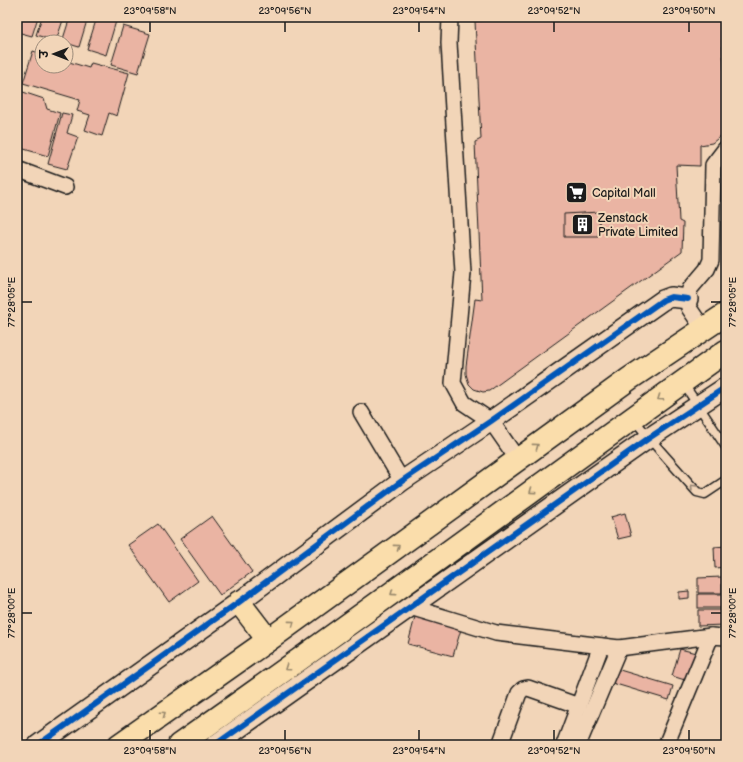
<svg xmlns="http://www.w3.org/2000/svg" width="743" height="762" viewBox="0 0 743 762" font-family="'Balsamiq Sans','Playpen Sans Deva',sans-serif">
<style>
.building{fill:#eab4a3;stroke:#1c1c1c}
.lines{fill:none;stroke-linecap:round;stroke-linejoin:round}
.service-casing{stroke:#1c1c1c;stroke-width:11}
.minor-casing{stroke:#1c1c1c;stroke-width:18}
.tertiary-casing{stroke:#1c1c1c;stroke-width:22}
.primary-casing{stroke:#1c1c1c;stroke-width:25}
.service{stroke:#f2d5b8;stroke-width:8}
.minor{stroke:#f2d5b8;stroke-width:15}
.tertiary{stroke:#f2d5b8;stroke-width:19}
.primary{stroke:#faddab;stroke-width:22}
.cycleway-casing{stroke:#f2d5b8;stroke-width:8}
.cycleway{stroke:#0057b8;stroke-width:6}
.oneway{stroke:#96866b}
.oneway2{stroke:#928272}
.ticks{fill:none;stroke:#1c1c1c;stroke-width:1.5}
.labels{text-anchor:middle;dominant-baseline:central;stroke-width:4;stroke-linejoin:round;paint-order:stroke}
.poi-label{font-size:12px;fill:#1c1c1c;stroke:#f2d5b8;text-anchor:start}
.neatline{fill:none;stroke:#1c1c1c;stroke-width:1.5}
.ticks-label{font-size:10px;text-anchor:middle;fill:#1c1c1c}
</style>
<rect width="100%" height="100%" fill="#f2d5b8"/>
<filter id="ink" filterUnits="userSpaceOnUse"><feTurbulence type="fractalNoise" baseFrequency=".025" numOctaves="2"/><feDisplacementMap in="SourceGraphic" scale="8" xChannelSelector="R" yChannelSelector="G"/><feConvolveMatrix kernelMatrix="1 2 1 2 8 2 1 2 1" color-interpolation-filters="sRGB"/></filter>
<g filter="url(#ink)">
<g class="building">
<path d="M17 17H38L32 36 17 32Z"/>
<path d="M42 17H64L56 41 36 35Z"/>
<path d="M70 17H88L79 47 66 43V42H62Z"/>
<path d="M97 17H104L116 21 106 55 87 49Z"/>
<path d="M516 17H726V40H722L726 93V127L723 134 717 139 712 143 700 145V166L676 165 679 221 683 223 682 251 489 391 483 392 474 389 469 384 466 374V366L475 299 482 300 475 142 481 139 475 21 515 19H514Z"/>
<path d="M123 26 150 34 138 73 111 65Z"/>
<path d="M33 51 42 54V66H66V61L89 68 91 63 129 73 117 116 109 113 102 136 85 130 90 115 77 111 80 100 23 83Z"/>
<path d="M17 90 44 99 47 109 60 113 48 156 17 147Z"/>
<path d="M62 113 72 115 67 133 78 137 67 169 48 164Z"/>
<path d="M600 212 598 237H564V214Z"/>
<path d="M625 513 631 536 618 539 611 517Z"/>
<path d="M212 516 252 572 220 595 180 539Z"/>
<path d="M158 524 198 581 169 602 128 545Z"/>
<path d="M726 546V567L715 568 714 547Z"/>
<path d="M722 577V593H698V578Z"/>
<path d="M689 591V598L679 599V592Z"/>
<rect x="698" y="594" width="26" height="14"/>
<path d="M698 610H724V625L698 626Z"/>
<path d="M416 613 462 626 453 656 408 644Z"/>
<path d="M680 649 696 653 688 681 672 676Z"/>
<path d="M613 668 673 686 669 700 609 682Z"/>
</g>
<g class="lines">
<defs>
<g id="service">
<path d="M683 383 726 447"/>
<path d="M633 418 649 438 697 492 705 494 726 480"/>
</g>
<g id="minor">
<path d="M450 17 449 43 463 273 453 383 464 403 491 421 518 460"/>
<path d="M17 169 65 187"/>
<path d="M704 330 689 308 688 299 690 289 707 269 711 260 713 165 726 148"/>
<path d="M361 412 402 481"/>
<path d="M410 607 496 633 619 648 711 636 726 637"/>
<path d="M500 745 519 693 523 689 528 688 579 706"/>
<path d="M564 745 601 646"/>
<path d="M578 745 619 648"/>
<path d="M666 745 711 636"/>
</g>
<g id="tertiary">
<path d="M38 745 239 602 402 481 491 421 663 300 671 297 688 299"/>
<path d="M215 745 649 438 726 387"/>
</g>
<g id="primary">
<path d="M239 602 268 640"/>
<path d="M119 745 274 636 629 379 726 314"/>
<path d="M179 745C363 616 543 482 726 351"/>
</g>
</defs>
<use href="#service" class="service-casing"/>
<use href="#minor" class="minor-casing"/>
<use href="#tertiary" class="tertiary-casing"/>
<use href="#primary" class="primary-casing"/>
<use href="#service" class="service"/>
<use href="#minor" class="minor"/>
<use href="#tertiary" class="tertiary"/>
<use href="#primary" class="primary"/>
<defs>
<g id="cycleway">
<path d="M38 745 239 602 402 481 491 421 663 300 671 297 688 299"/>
<path d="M215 745 649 438 726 387"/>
</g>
</defs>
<use href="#cycleway" class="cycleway-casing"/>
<use href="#cycleway" class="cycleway"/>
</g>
<defs><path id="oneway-chevron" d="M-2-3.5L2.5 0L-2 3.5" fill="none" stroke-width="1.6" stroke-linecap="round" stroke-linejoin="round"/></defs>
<g class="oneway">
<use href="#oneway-chevron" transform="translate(660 398) rotate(145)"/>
<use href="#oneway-chevron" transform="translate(536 446) rotate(-36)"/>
<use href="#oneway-chevron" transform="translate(532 491) rotate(144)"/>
<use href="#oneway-chevron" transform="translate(397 547) rotate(-36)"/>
<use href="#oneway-chevron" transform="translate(393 593) rotate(144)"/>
<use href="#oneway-chevron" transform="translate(292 623) rotate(-36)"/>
<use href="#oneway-chevron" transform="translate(287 668) rotate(145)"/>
<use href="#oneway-chevron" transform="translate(163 714) rotate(-35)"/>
</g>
<use class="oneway2" href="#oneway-chevron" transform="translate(693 487) rotate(-135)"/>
</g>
<path class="ticks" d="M150 22V32M285 22V32M419 22V32M554 22V32M689 22V32M22 302H32M711 302H721M22 613H32M711 613H721M150 730V740M285 730V740M419 730V740M554 730V740M689 730V740"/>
<defs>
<symbol id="supermarket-square" viewBox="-11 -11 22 22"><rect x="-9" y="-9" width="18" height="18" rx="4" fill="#1c1c1c" stroke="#f2d5b8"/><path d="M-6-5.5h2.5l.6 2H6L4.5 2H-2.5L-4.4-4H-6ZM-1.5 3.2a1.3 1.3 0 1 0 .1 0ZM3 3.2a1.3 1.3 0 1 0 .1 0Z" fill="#fff"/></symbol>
<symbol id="building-square" viewBox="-11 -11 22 22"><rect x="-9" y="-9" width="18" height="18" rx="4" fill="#1c1c1c" stroke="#f2d5b8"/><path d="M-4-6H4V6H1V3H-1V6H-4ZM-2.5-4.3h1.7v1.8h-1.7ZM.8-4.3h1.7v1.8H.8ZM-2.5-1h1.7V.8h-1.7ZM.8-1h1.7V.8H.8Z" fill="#fff"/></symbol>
</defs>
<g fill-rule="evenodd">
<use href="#supermarket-square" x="564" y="180" width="25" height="25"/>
<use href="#building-square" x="570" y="212" width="25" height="25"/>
</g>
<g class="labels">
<g class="poi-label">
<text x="592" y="193">Capital Mall</text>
<text x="598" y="218">Zenstack<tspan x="598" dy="14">Private Limited</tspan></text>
</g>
</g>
<rect width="743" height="762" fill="none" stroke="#f2d5b8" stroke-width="44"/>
<g transform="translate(54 54) rotate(270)"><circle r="19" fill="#f2d5b8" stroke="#9c8b7a"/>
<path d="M0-3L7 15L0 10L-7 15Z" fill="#1c1c1c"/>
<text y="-6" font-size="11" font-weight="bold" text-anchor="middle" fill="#1c1c1c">उ</text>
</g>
<rect x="22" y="22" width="699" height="718" class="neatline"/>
<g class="ticks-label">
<text x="150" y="14">23°09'58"N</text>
<text x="285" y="14">23°09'56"N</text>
<text x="419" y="14">23°09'54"N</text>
<text x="554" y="14">23°09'52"N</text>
<text x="689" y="14">23°09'50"N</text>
<text transform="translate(732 302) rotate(-90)" y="4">77°28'05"E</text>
<text transform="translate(11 302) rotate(-90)" y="4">77°28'05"E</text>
<text transform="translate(732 613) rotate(-90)" y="4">77°28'00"E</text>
<text transform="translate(11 613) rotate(-90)" y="4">77°28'00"E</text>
<text x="150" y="754">23°09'58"N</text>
<text x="285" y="754">23°09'56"N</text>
<text x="419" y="754">23°09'54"N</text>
<text x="554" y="754">23°09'52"N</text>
<text x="689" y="754">23°09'50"N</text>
</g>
</svg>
